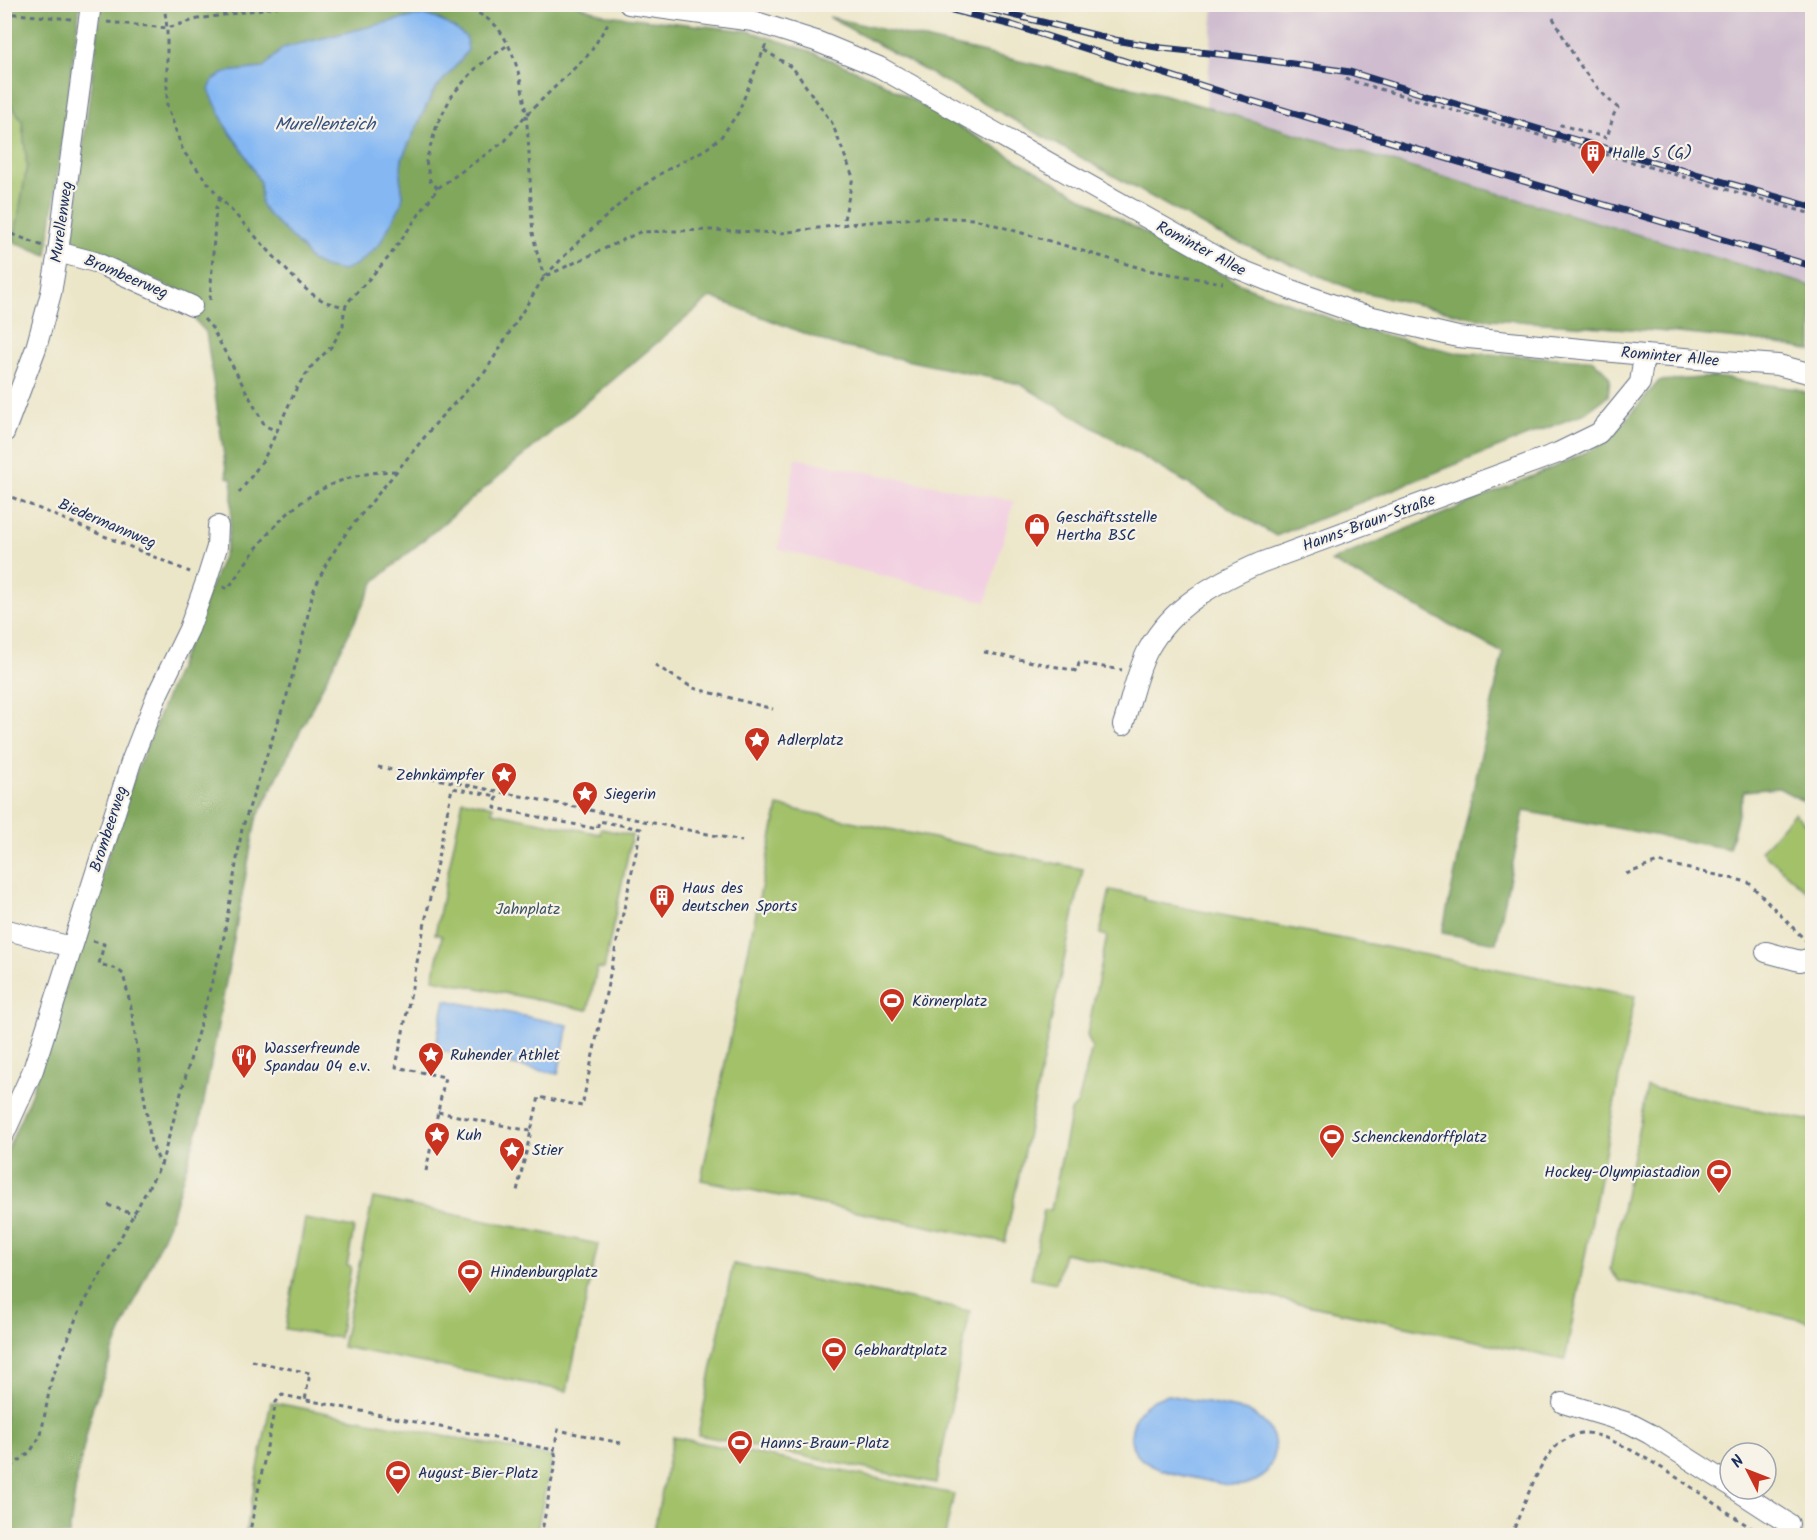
<svg xmlns="http://www.w3.org/2000/svg" width="1817" height="1540" viewBox="0 0 1817 1540" font-family="Kalam,sans-serif">
<style>
.built{fill:#f2cfe1}
.industrial{fill:#cfbdcf}
.green{fill:#a2c169;stroke:#5e7864;stroke-width:1.5}
.forest{fill:#81a75d;stroke:#4e6b5e;stroke-width:1.5;fill-rule:evenodd}
.water{fill:#85b8f3;stroke:#5074a8;stroke-width:1.5}
.lines{fill:none;stroke-linecap:round;stroke-linejoin:round}
.minor-casing{stroke:#646f83;stroke-width:22}
.path{stroke:#646f83;stroke-width:3;stroke-dasharray:4.5 4.5;stroke-linecap:butt}
.minor{stroke:#fff;stroke-width:20}
.rail-casing{stroke:#1b2f5e;stroke-width:7}
.rail{stroke:#f7f3e8;stroke-width:4.5;stroke-dasharray:14;stroke-linecap:butt}
.labels{text-anchor:middle;dominant-baseline:central;stroke-width:4.5;stroke-linejoin:round;paint-order:stroke}
.poi-label{font-size:16px;fill:#1b2f5e;stroke:#f7f3e8;text-anchor:start}
.street-label{font-size:16px;fill:#1b2f5e;stroke:#f7f3e8}
.park-label{font-size:16px;fill:#3d5461;stroke:#f7f3e8}
.water-label{font-size:18px;font-style:italic;fill:#365183;stroke:#f7f3e8}
</style>
<rect width="100%" height="100%" fill="#f7f3e8"/>
<filter id="ink" filterUnits="userSpaceOnUse"><feTurbulence type="fractalNoise" baseFrequency=".0167" numOctaves="2"/><feDisplacementMap in="SourceGraphic" scale="12" xChannelSelector="R" yChannelSelector="G"/><feConvolveMatrix kernelMatrix="1 2 1 2 8 2 1 2 1" color-interpolation-filters="sRGB"/></filter>
<filter id="wash" filterUnits="userSpaceOnUse"><feTurbulence type="fractalNoise" baseFrequency=".008" numOctaves="4" result="noise"/><feDisplacementMap in="SourceGraphic" scale="24" xChannelSelector="R" yChannelSelector="G"/><feGaussianBlur stdDeviation="1.35" result="paint"/><feColorMatrix in="noise" values="0 0 0 0 0 0 0 0 0 0 0 0 0 0 0 0 0 1.4 0 .05"/><feComposite in="paint" operator="in"/></filter>
<g filter="url(#wash)">
<rect width="100%" height="100%" fill="#ece6c9"/>
<path class="built" d="M796 458 1014 501 986 602 778 549Z"/>
<path class="industrial" d="M1214 5H1812V286L1206 106Z"/>
<g class="green">
<path d="M4 96 22 120 27 166 14 242 5 238Z"/>
<path d="M463 800 493 806 492 812 600 834 601 829 632 835 604 969 597 968 588 1010 433 979 442 936 435 934Z"/>
<path d="M778 806 1083 869 1005 1242 701 1180Z"/>
<path d="M1794 813 1812 829V896L1761 851Z"/>
<path d="M1110 890 1144 897V900L1635 996 1565 1360 1064 1253 1056 1283 1031 1278 1044 1210H1051L1071 1111 1078 1103 1092 1048 1087 1035 1107 936 1100 934Z"/>
<path d="M1647 1087 1812 1121V1322L1619 1281 1610 1269Z"/>
<path d="M373 1198 598 1244 567 1391 342 1347Z"/>
<path d="M305 1219 354 1228 347 1266 351 1267 339 1338 285 1329Z"/>
<path d="M733 1264 970 1311 936 1483 698 1435Z"/>
<path d="M271 1402 552 1457 536 1535H245Z"/>
<path d="M673 1437 954 1494 945 1535H653Z"/>
</g>
<g class="forest">
<path d="M5 4 80 5 47 255 14 242 27 166 22 120 5 96Z"/>
<path d="M574 4 606 15 749 31 807 50 876 79 1132 226 1245 286 1353 327 1453 352 1592 360 1604 370 1610 378 1608 396 1585 413 1276 536 1020 384 834 345 711 297 375 581 256 820 200 1122 169 1223 117 1341 93 1406 77 1477 69 1535 5 1536V1156L31 1094 130 787 226 549C231 525 233 504 232 479L227 477 206 332 195 320 202 302 98 254 71 244 101 5ZM424 15 439 19 456 29 445 77 433 92 402 158 400 177 403 196 310 260 303 249 261 203 260 182 242 149 226 127 221 113 226 72 263 68 284 48 326 37Z"/>
<path d="M829 17 1162 94 1812 286V351L1769 342 1657 331 1476 318 1354 290 1218 234Z"/>
<path d="M1715 377 1797 389 1812 395V806L1779 788 1744 791 1729 849 1524 811 1496 943 1442 933 1503 653 1331 561 1566 462 1608 441 1659 381Z"/>
</g>
<g class="water">
<path d="M424 15C440 19 453 26 466 37L468 50 460 61 433 92 402 158 400 177 403 196 401 205 379 245 357 264 342 271 324 267 310 260 303 249 266 212 261 203 260 182 242 149 226 127 209 90 213 80 226 72 263 68 283 48 397 20Z"/>
<path d="M445 1000 568 1025 558 1074 435 1049Z"/>
<path d="M1168 1395 1247 1411C1263 1419 1275 1430 1275 1450 1275 1457 1271 1464 1267 1471 1250 1495 1217 1483 1194 1478 1165 1472 1119 1464 1134 1422 1139 1406 1152 1399 1168 1395Z"/>
</g>
</g>
<g filter="url(#ink)">
<g class="lines">
<defs>
<g id="minor">
<path d="M629 4 753 21 816 41 879 67 1234 267 1302 294 1360 314 1458 337 1644 355 1778 365 1812 374"/>
<path d="M58 252 95 262 192 306"/>
<path d="M4 433 36 348 51 293 58 252 91 4"/>
<path d="M1123 725C1131 701 1136 673 1148 650 1172 606 1215 583 1260 563L1558 453 1599 433 1640 383 1644 355"/>
<path d="M4 929 71 947"/>
<path d="M1766 952 1800 961 1812 958"/>
<path d="M4 1134 33 1070 131 762 158 693 189 629 207 579 217 547 218 526"/>
<path d="M1563 1403 1629 1423 1650 1434 1730 1485"/>
<path d="M1735 1489 1789 1524"/>
</g>
</defs>
<use href="#minor" class="minor-casing"/>
<g class="path">
<path d="M164 4 167 28 198 19 295 4"/>
<path d="M463 4C473 11 489 18 497 27 535 74 527 173 533 232 535 247 540 262 544 277"/>
<path d="M4 13 71 19"/>
<path d="M1553 18C1574 56 1584 78 1618 108L1614 114 1607 138 1561 125 1554 145"/>
<path d="M107 22 167 28V105L183 151 220 198 292 276 309 292 325 302 345 307"/>
<path d="M1808 46 1812 48"/>
<path d="M764 50 793 68 832 123 853 177 843 224"/>
<path d="M1345 79 1812 214"/>
<path d="M438 188 430 181 426 161 437 125 452 95 477 67 509 44"/>
<path d="M4 231 43 246"/>
<path d="M545 276 581 239 630 195 663 172 706 149 721 137 738 113 766 44"/>
<path d="M210 300 216 207 220 198"/>
<path d="M204 319 212 328 265 426 277 431"/>
<path d="M239 493 264 459 297 387 312 366 332 346 343 326 344 311 347 303 388 258 438 188 505 141 525 116 590 53 610 20"/>
<path d="M4 494 190 572"/>
<path d="M223 587 228 589C271 523 312 473 396 471"/>
<path d="M984 652 1077 671 1079 663 1122 670"/>
<path d="M655 665 693 688 773 709"/>
<path d="M378 767 742 841"/>
<path d="M1626 874 1658 862 1748 882 1805 940"/>
<path d="M93 941 104 944 99 964 117 969 123 974 131 1007 151 1143 161 1165"/>
<path d="M438 1112 530 1131"/>
<path d="M426 1171 445 1077 396 1067 452 788 497 796 495 808 597 829 599 821 641 829 582 1106 539 1097 517 1191"/>
<path d="M108 1205 135 1215"/>
<path d="M252 1361 310 1373 305 1400"/>
<path d="M4 1473 30 1452 41 1435 51 1381 77 1316 161 1165 223 942 242 829 287 695 301 645 313 592 327 562 347 532 441 417 485 372 544 277 640 232 712 230 781 233 848 224 928 217 975 219 1147 270 1223 283"/>
<path d="M249 1536 276 1402 282 1395 554 1450 558 1430 621 1443"/>
<path d="M541 1536 556 1458 554 1450"/>
<path d="M1511 1536C1522 1510 1539 1459 1560 1443 1565 1440 1575 1434 1581 1433 1615 1429 1719 1507 1751 1528L1766 1531"/>
</g>
<use href="#minor" class="minor"/>
<defs>
<g id="rail">
<path d="M929 4 1012 25 1225 93 1812 266"/>
<path d="M969 4 1115 40 1162 48 1237 56 1350 72 1558 135 1812 207"/>
</g>
</defs>
<use href="#rail" class="rail-casing"/>
<use href="#rail" class="rail"/>
</g>
</g>
<defs>
<symbol id="building-pin" viewBox="-11 -11 22 30"><path d="M0 17L-7.5 6A9.5 9.5 0 1 1 7.5 6Z" fill="#c8321e" stroke="#f7f3e8"/><path d="M-4-6H4V6H1V3H-1V6H-4ZM-2.5-4.3h1.7v1.8h-1.7ZM.8-4.3h1.7v1.8H.8ZM-2.5-1h1.7V.8h-1.7ZM.8-1h1.7V.8H.8Z" fill="#fff"/></symbol>
<symbol id="shop-pin" viewBox="-11 -11 22 30"><path d="M0 17L-7.5 6A9.5 9.5 0 1 1 7.5 6Z" fill="#c8321e" stroke="#f7f3e8"/><path d="M-5-2.5h2.3a2.7 3.5 0 0 1 5.4 0H5L5.5 6h-11ZM-1.5-2.5h3a1.5 2.3 0 0 0-3 0Z" fill="#fff"/></symbol>
<symbol id="sight-pin" viewBox="-11 -11 22 30"><path d="M0 17L-7.5 6A9.5 9.5 0 1 1 7.5 6Z" fill="#c8321e" stroke="#f7f3e8"/><path d="M0-6L1.8-2.2L6-1.7L2.9 1.2L3.7 5.4L0 3.3L-3.7 5.4L-2.9 1.2L-6-1.7L-1.8-2.2Z" fill="#fff"/></symbol>
<symbol id="stadium-pin" viewBox="-11 -11 22 30"><path d="M0 17L-7.5 6A9.5 9.5 0 1 1 7.5 6Z" fill="#c8321e" stroke="#f7f3e8"/><path d="M0-5a6.5 5 0 1 0 0 10a6.5 5 0 1 0 0-10ZM-3.5-1.8h7v3.6h-7Z" fill="#fff"/></symbol>
<symbol id="restaurant-pin" viewBox="-11 -11 22 30"><path d="M0 17L-7.5 6A9.5 9.5 0 1 1 7.5 6Z" fill="#c8321e" stroke="#f7f3e8"/><path d="M-5-6h1v4h1v-4h1v4h1v-4h1v5L-1.5 .5V6h-2V.5L-5-1ZM5-6V6H3V1.5H1.5Q1.5-4 5-6Z" fill="#fff"/></symbol>
</defs>
<g fill-rule="evenodd">
<use href="#building-pin" x="1578" y="138" width="30" height="40"/>
<use href="#shop-pin" x="1022" y="511" width="30" height="40"/>
<use href="#sight-pin" x="742" y="725" width="30" height="40"/>
<use href="#sight-pin" x="489" y="760" width="30" height="40"/>
<use href="#sight-pin" x="570" y="779" width="30" height="40"/>
<use href="#building-pin" x="647" y="882" width="30" height="40"/>
<use href="#stadium-pin" x="877" y="986" width="30" height="40"/>
<use href="#sight-pin" x="416" y="1040" width="30" height="40"/>
<use href="#restaurant-pin" x="229" y="1042" width="30" height="40"/>
<use href="#sight-pin" x="422" y="1120" width="30" height="40"/>
<use href="#stadium-pin" x="1317" y="1122" width="30" height="40"/>
<use href="#sight-pin" x="497" y="1135" width="30" height="40"/>
<use href="#stadium-pin" x="1704" y="1157" width="30" height="40"/>
<use href="#stadium-pin" x="455" y="1257" width="30" height="40"/>
<use href="#stadium-pin" x="819" y="1335" width="30" height="40"/>
<use href="#stadium-pin" x="725" y="1428" width="30" height="40"/>
<use href="#stadium-pin" x="383" y="1458" width="30" height="40"/>
</g>
<g class="labels">
<g class="poi-label">
<text x="1612" y="153">Halle 5 (G)</text>
<text x="1056" y="517">Geschäftsstelle<tspan x="1056" dy="18">Hertha BSC</tspan></text>
<text x="777" y="740">Adlerplatz</text>
<text x="484" y="775" text-anchor="end">Zehnkämpfer</text>
<text x="604" y="794">Siegerin</text>
<text x="682" y="888">Haus des<tspan x="682" dy="18">deutschen Sports</tspan></text>
<text x="912" y="1001">Körnerplatz</text>
<text x="264" y="1048">Wasserfreunde<tspan x="264" dy="18">Spandau 04 e.v.</tspan></text>
<text x="450" y="1055">Ruhender Athlet</text>
<text x="456" y="1135">Kuh</text>
<text x="1352" y="1137">Schenckendorffplatz</text>
<text x="532" y="1150">Stier</text>
<text x="1700" y="1172" text-anchor="end">Hockey-Olympiastadion</text>
<text x="490" y="1272">Hindenburgplatz</text>
<text x="854" y="1350">Gebhardtplatz</text>
<text x="760" y="1443">Hanns-Braun-Platz</text>
<text x="418" y="1473">August-Bier-Platz</text>
</g>
<g class="street-label">
<text transform="translate(62 222) rotate(-82)">Murellenweg</text>
<text transform="translate(1201 249) rotate(28)">Rominter Allee</text>
<text transform="translate(126 277) rotate(23)">Brombeerweg</text>
<text transform="translate(1670 357) rotate(5)">Rominter Allee</text>
<text transform="translate(1369 523) rotate(-20)">Hanns-Braun-Straße</text>
<text transform="translate(107 524) rotate(23)">Biedermannweg</text>
<text transform="translate(109 829) rotate(-72)">Brombeerweg</text>
</g>
<g class="park-label">
<text x="528" y="909">Jahnplatz</text>
</g>
<g class="water-label">
<text x="325" y="125">Murellenteich</text>
</g>
</g>
<rect width="1817" height="1540" fill="none" stroke="#f7f3e8" stroke-width="24"/>
<g transform="translate(1748 1471) rotate(312)"><circle r="28" fill="#f7f3e8" stroke="#9fa5b1" stroke-width="1.5"/>
<path d="M0-4.5L10 22L0 15L-10 22Z" fill="#c8321e"/>
<text y="-9" font-size="16" font-weight="bold" text-anchor="middle" fill="#1b2f5e">N</text>
</g>
</svg>
